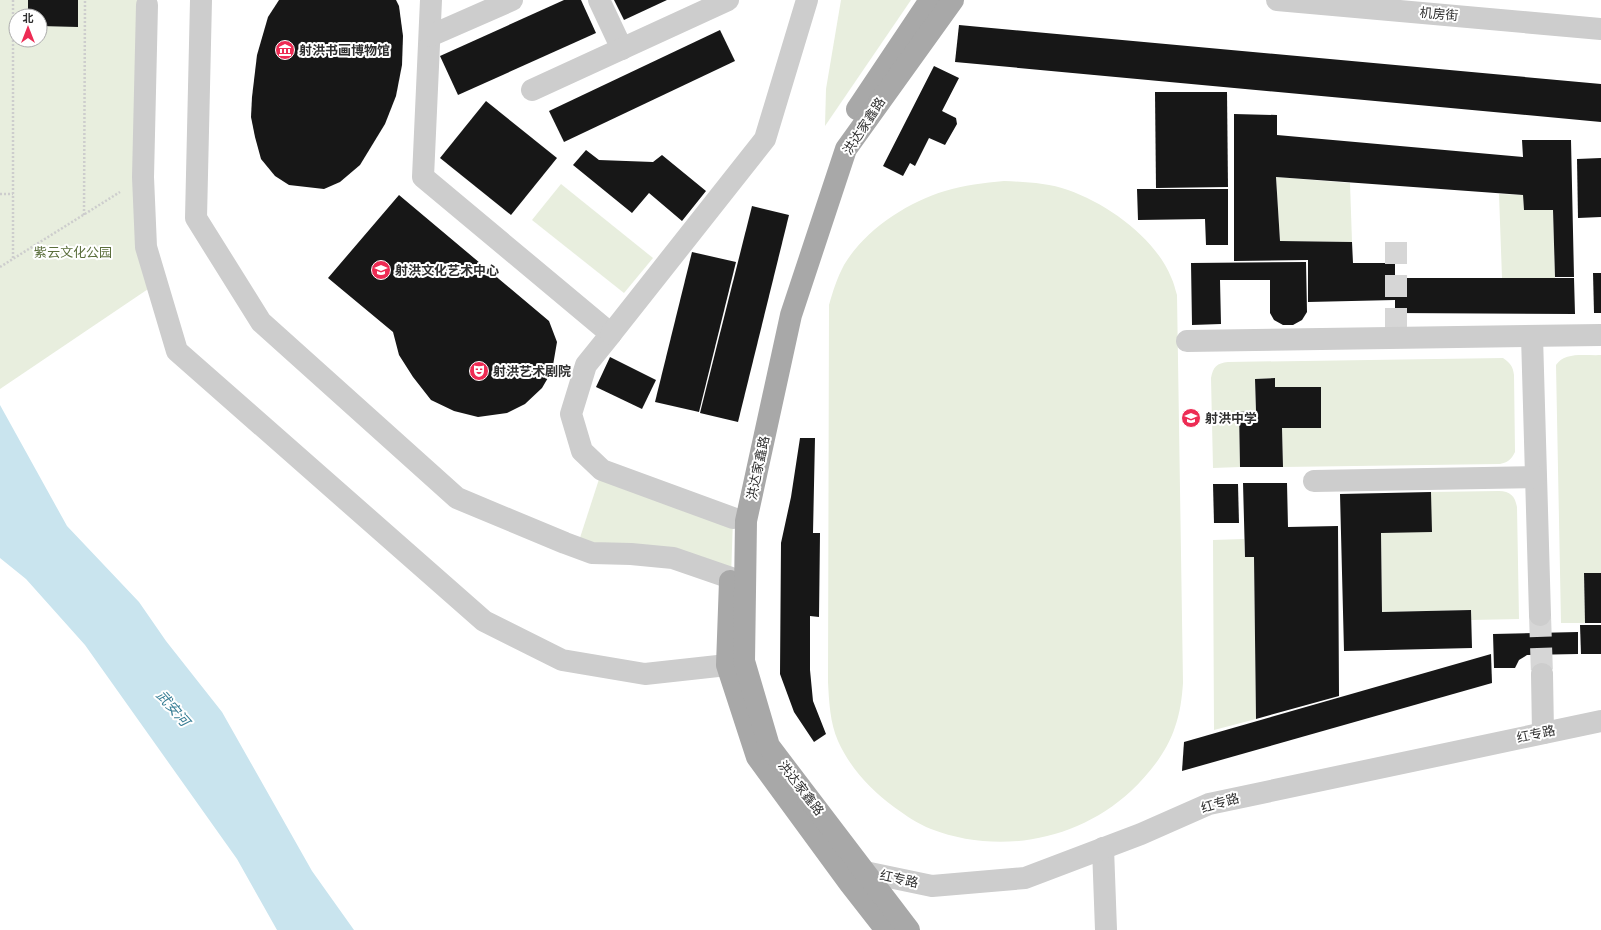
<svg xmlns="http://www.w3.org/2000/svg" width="1601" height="930" viewBox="0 0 1601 930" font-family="'PT Sans','Noto Sans SC',sans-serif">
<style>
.green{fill:#e8eede;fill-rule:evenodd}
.water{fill:#c9e4ee}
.building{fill:#171717}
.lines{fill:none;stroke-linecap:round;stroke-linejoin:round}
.minor-tunnel{stroke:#d6d6d6;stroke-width:22;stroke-dasharray:22 11;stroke-linecap:butt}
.path{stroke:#cdcdcd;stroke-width:2.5;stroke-dasharray:2 2;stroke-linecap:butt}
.minor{stroke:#cdcdcd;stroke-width:22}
.major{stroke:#a8a8a8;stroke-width:22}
.labels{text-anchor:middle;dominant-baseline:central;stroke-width:4;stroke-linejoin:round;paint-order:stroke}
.street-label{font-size:13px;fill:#303030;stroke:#fff}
.poi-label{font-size:13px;font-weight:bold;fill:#303030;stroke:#fff;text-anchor:start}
.park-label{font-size:13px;fill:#5a6e3b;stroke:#fff}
.water-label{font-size:14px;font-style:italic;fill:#3a7f96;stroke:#fff}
</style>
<rect width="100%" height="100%" fill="#fff"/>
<g class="green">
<path d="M0 0H147L157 283 0 389ZM16 16H40V40H16Z"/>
<path d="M841 0H911L825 126 826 89Z"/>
<path d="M1276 177 1350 183 1352 242 1280 241Z"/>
<path d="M1004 181C1026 182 1048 183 1068 190 1108 204 1155 238 1171 277 1174 283 1175 289 1177 295L1183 683C1182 698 1180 713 1175 727 1167 752 1149 774 1131 791 1077 841 999 855 931 829 918 824 905 815 894 807 871 790 850 768 838 741 830 723 829 701 828 682L829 305C833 291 837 278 844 265 864 231 907 202 945 191 964 185 984 183 1004 181Z"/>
<path d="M561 184 653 258 624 293 532 220Z"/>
<path d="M1499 194 1523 195 1524 210H1553L1555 278H1502Z"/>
<path d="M1601 355V573H1584L1585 623H1561L1556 365C1565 351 1586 356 1601 355Z"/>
<path d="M1503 358C1510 363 1513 366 1514 375L1515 452C1511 460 1508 462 1500 464L1283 467 1282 428H1321V387H1275V378L1255 379 1256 411 1239 412 1240 467 1213 468 1211 378C1213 367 1217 363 1228 362Z"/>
<path d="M602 470 733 518 731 578 577 547Z"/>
<path d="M1499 491C1510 491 1515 496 1517 507L1519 619 1471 620 1470 610 1382 612 1381 533 1431 492Z"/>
<path d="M1244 539 1245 557H1254L1256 719 1214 730 1213 540Z"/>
</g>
<path class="water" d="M0 405 67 526 139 602 166 641 222 712 312 871 354 930H277L237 859 85 645 26 579 0 558Z"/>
<g class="building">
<path d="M28 0H78V27L40 26V16H28Z"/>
<path d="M279 0H396L399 6 403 36 402 65 396 96 385 124 360 165 340 182 324 189 289 185 275 176 261 159 255 137 251 117 252 97 257 55 268 17Z"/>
<path d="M564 0H581L596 33 458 95 440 56Z"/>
<path d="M614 0H667L624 20Z"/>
<path d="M959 25 1601 84V122L955 62Z"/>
<path d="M720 30 735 61 564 142 549 111Z"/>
<path d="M934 66 959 78 942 111 956 118 957 124 945 145 929 138 915 166 910 163 903 176 883 166Z"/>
<path d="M1155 92H1227L1228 187 1156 188Z"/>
<path d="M486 101 557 158 511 215 440 158Z"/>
<path d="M1234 114 1277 115V135L1523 157 1522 140H1571L1574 277H1555L1553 210H1524L1523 195 1276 177 1280 241 1352 242 1353 263H1395V278H1574L1575 314 1395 313V300L1308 302V260L1234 261Z"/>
<path d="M586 150 599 160 653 162 662 155 706 191 682 221 649 193 632 213 573 165Z"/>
<path d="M1601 158V217L1578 218 1577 159Z"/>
<path d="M1137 189H1228V245H1206L1205 219 1138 220Z"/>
<path d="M399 195 549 321 557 342 552 371 542 388 525 404 507 413 478 417 454 411 431 400 413 377 399 355 393 332 328 278Z"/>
<path d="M752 206 789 215 738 422 700 413Z"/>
<path d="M692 252 736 262 699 412 655 402Z"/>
<path d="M1306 262 1307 312 1302 320 1293 325H1283L1274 320 1270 313V280H1220L1221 324 1192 325 1191 263Z"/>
<path d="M1593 273H1601V313H1594Z"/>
<path d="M610 357 656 380 642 409 596 387Z"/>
<path d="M1275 378V387H1321V428H1282L1283 467H1240L1239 412 1256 411 1255 379Z"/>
<path d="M800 438H815L813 533H820L819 617 810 616V670L813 701 826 734 814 742 794 712 780 674 781 543 791 497Z"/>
<path d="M1243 483H1287L1288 527 1338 526 1339 696 1256 719 1254 557H1245Z"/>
<path d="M1213 484H1238L1239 523H1214Z"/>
<path d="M1431 492 1432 532 1381 533 1382 612 1471 610 1472 648 1344 651 1340 494Z"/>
<path d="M1584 573H1601V623H1585Z"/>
<path d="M1580 625H1601V654H1581Z"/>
<path d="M1578 632V654L1527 655 1519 660 1515 668H1494L1493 634Z"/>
<path d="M1491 654 1492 683 1182 771 1184 742Z"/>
</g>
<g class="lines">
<g class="minor-tunnel">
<path d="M1396 242V337"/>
<path d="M1540 615 1542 674"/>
</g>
<g class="path">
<path d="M13 0V259"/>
<path d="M0 194H13"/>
<path d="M84 215 85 0"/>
<path d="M0 267 120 192"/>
</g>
<g class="minor">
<path d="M201 0 196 218 261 322 457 498 565 543 592 553 631 554 673 558 731 578"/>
<path d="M431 0 423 177 611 334 586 365 571 414 582 451 602 470 733 518"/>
<path d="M599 0 622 49"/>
<path d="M1277 0 1601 29"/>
<path d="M147 5 143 177 146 247 177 351 484 621 562 660 645 674 727 665"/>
<path d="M430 36 512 0"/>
<path d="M532 90 728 0"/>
<path d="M611 334 765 139 807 0"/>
<path d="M1532 336 1540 615"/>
<path d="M1187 341 1601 335"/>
<path d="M1314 481 1535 477"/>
<path d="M1542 674 1543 733"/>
<path d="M1103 848 1106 930"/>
<path d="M855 880 865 872 932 886 1025 878 1141 834 1209 804 1601 721"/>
</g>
<g class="major">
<path d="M857 109 930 0"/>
<path d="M730 581 727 665 757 757 850 884 886 930"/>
<path d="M909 930 769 746 744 661 746 521 791 315 846 149 953 0"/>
</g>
</g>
<defs>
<symbol id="museum-disc" viewBox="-11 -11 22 22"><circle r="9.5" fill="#ed2c54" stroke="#fff"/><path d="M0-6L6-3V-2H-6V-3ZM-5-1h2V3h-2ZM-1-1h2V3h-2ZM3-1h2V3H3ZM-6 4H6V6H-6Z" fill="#fff"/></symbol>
<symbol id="school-disc" viewBox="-11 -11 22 22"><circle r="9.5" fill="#ed2c54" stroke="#fff"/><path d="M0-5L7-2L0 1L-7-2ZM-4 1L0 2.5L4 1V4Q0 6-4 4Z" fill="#fff"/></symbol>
<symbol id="theatre-disc" viewBox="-11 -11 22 22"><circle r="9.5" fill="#ed2c54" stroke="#fff"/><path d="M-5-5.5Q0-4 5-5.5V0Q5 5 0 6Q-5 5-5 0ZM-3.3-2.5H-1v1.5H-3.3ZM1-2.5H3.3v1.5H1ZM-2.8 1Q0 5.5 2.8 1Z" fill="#fff"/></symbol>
</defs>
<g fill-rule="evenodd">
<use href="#museum-disc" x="274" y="39" width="22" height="22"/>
<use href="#school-disc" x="370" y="259" width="22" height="22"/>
<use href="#theatre-disc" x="468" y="360" width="22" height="22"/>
<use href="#school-disc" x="1180" y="407" width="22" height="22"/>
</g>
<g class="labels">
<g class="street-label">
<text transform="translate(1439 14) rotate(5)">机房街</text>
<text transform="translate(864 126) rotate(-57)">洪达家鑫路</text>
<text transform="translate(758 468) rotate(-78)">洪达家鑫路</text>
<text transform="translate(1536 734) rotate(-12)">红专路</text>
<text transform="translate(801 788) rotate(52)">洪达家鑫路</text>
<text transform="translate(1220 803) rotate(-16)">红专路</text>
<text transform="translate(899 879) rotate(12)">红专路</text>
</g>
<g class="poi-label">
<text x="299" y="50">射洪书画博物馆</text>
<text x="395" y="270">射洪文化艺术中心</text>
<text x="493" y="371">射洪艺术剧院</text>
<text x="1205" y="418">射洪中学</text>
</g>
<g class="park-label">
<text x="73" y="252">紫云文化公园</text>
</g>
<g class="water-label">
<text transform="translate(173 708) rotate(49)">武安河</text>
</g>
</g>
<g transform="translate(28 28)"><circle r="19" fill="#ffffff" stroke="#acacac"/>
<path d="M0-3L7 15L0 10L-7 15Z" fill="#ed2c54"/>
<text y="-6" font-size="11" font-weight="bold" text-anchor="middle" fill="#303030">北</text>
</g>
</svg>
